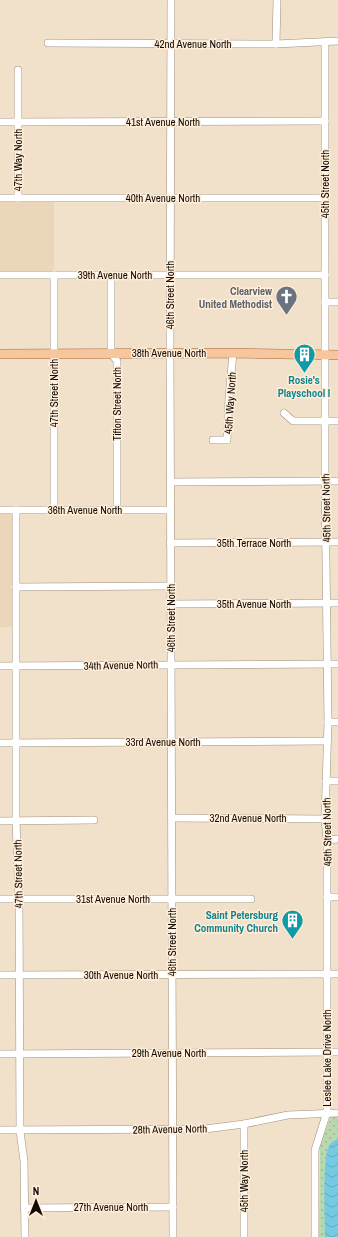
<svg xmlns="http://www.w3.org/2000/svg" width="338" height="1237" viewBox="0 0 338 1237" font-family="'Archivo Narrow',sans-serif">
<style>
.built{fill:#ecd6ba}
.park{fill:url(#park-dots)}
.water{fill:url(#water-waves)}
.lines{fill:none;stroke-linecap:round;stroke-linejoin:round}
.minor-casing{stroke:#a0907b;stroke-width:8}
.major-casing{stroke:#a56c3d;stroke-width:10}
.minor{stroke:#fff;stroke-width:7}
.major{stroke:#f8c69d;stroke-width:9}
.labels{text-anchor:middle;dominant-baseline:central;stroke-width:3;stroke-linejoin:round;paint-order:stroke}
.street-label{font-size:11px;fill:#110b05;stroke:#ffedd7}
.worship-label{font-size:11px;font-weight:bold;fill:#5b616d;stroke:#ffedd7;text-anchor:end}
.culture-label{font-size:11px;font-weight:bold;fill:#0d838f;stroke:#ffedd7}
</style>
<defs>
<pattern id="park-dots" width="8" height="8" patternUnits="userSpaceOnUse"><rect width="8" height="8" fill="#b9d8ad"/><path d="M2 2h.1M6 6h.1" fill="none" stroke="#9eb893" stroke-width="1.8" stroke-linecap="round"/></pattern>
<pattern id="water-waves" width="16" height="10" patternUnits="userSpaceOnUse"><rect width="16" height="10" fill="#73cae2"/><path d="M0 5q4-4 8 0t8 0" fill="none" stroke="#62acc0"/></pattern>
</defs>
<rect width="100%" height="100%" fill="#f1e0ca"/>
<g class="built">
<rect x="0" y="201" width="54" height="71"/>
<path d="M0 513H6L13 515 14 627H0Z"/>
</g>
<path class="park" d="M331 1116H338V1138L334 1140 325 1162V1237H319L320 1146Z"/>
<path class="water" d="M338 1138V1237H325C325 1221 322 1157 329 1146 331 1142 335 1140 338 1138Z"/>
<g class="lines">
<defs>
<g id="minor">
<path d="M171 0 170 353 173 1237"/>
<path d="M48 43 276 44 338 41"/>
<path d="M276 44 277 0"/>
<path d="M0 122 325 121"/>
<path d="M0 198H325"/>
<path d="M18 198V70"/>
<path d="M0 275H325"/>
<path d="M54 275V510"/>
<path d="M111 275V353L117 361V510"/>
<path d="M325 302H338"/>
<path d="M284 413 293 421H338"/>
<path d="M213 440H227L229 398 233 353"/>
<path d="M170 482 338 481"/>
<path d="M0 510H170"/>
<path d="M16 510V821L19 899 20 1131 24 1161 25 1237"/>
<path d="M170 543 338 542"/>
<path d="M16 587 171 586"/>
<path d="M171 604 338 603"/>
<path d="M0 666 338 664"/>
<path d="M328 722H338"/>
<path d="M0 743 326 741"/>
<path d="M326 781H338"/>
<path d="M172 818 325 819"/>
<path d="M0 821 94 820"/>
<path d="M327 840 338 839"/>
<path d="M327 897H338"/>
<path d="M0 899H251"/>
<path d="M0 975 338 974"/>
<path d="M0 1054 338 1052"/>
<path d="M244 1124V1237"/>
<path d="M0 1130 205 1129 244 1124 288 1115 338 1113"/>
<path d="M24 1208 173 1207"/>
<path d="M315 1237V1150L327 1112V840L325 819 328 722 325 481V42"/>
</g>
<path id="major" d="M0 354 233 353 338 355"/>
</defs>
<use href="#minor" class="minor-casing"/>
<use href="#major" class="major-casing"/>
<use href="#minor" class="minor"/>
<use href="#major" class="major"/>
</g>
<defs>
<symbol id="church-pin" viewBox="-11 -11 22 30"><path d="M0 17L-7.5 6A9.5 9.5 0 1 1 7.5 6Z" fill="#6b7280" stroke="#ffedd7"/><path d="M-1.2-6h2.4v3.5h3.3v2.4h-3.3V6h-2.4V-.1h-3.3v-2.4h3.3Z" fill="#fff"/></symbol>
<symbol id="building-pin" viewBox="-11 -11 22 30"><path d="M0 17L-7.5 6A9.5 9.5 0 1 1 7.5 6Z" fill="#0f9aa8" stroke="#ffedd7"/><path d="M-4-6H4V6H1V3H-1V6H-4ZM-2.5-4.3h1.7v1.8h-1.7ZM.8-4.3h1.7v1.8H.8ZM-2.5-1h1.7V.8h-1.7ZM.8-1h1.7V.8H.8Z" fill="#fff"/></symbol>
</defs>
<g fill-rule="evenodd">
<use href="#church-pin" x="274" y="284" width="25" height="34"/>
<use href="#building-pin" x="292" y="342" width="25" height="34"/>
<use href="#building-pin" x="280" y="908" width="25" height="34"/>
</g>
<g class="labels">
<g class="street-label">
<text x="193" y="44">42nd Avenue North</text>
<text x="163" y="122">41st Avenue North</text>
<text transform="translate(18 160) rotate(-90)">47th Way North</text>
<text transform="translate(325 184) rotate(-90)">45th Street North</text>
<text x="163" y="198">40th Avenue North</text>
<text x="115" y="275">39th Avenue North</text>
<text transform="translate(170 295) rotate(-90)">46th Street North</text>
<text x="169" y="353">38th Avenue North</text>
<text transform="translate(54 393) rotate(-90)">47th Street North</text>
<text transform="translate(230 403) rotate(-86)">45th Way North</text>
<text transform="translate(117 404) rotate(-90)">Tifton Street North</text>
<text transform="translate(326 508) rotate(-91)">45th Street North</text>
<text x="85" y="510">36th Avenue North</text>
<text x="254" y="543">35th Terrace North</text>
<text x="254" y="604">35th Avenue North</text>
<text transform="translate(171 618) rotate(-90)">46th Street North</text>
<text transform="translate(121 665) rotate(-1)">34th Avenue North</text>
<text x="163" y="742">33rd Avenue North</text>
<text x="248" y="818">32nd Avenue North</text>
<text transform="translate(327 832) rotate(-91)">45th Street North</text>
<text transform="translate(18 874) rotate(-91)">47th Street North</text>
<text x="113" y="899">31st Avenue North</text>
<text transform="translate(172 942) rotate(-90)">46th Street North</text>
<text x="121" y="975">30th Avenue North</text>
<text x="169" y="1053">29th Avenue North</text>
<text transform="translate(327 1058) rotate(-90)">Leslee Lake Drive North</text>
<text transform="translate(170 1129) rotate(-1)">28th Avenue North</text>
<text transform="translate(244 1181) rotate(-90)">45th Way North</text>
<text x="111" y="1207">27th Avenue North</text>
</g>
<g class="worship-label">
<text x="272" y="291">Clearview<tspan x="272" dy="13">United Methodist</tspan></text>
</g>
<g class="culture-label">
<text x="304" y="380">Rosie's<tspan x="304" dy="13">Playschool I</tspan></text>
<text x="278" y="915" text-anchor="end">Saint Petersburg<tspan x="278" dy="13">Community Church</tspan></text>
</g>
</g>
<g transform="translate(36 1201)" stroke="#ffedd7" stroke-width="3" paint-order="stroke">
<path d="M0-3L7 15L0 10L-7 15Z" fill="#110b05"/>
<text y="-6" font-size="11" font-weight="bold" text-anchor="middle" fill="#110b05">N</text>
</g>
</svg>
